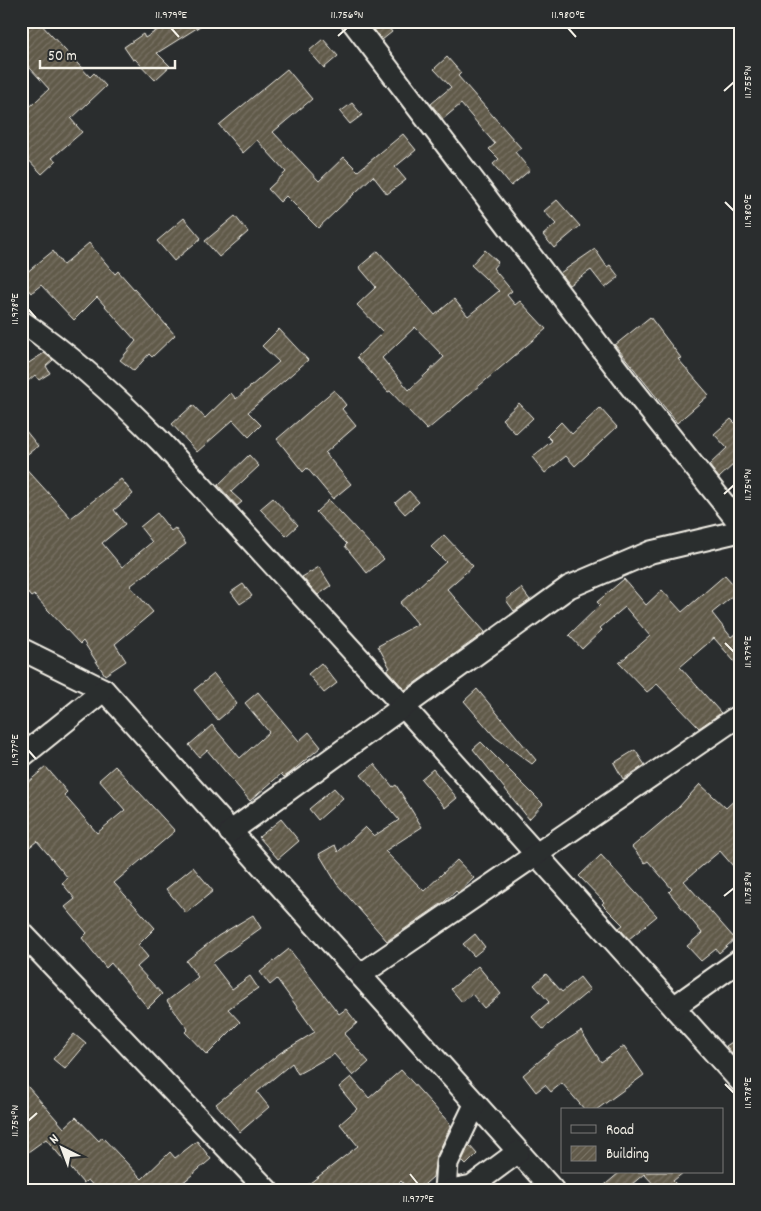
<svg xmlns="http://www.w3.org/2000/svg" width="761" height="1211" viewBox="0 0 761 1211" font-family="Dekko,sans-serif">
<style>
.building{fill:url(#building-hatch);stroke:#f4f1e8;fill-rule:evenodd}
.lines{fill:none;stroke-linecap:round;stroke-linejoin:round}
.minor-casing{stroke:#f4f1e8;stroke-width:25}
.minor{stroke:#2a2d2e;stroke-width:21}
.ticks{fill:none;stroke:#f4f1e8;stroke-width:2}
.neatline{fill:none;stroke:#f4f1e8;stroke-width:2}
.ticks-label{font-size:12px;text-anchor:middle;fill:#f4f1e8}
</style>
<defs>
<pattern id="building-hatch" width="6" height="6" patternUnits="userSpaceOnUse" patternTransform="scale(1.25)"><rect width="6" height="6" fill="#615a4a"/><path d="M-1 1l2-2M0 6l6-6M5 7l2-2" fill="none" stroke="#787264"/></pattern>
</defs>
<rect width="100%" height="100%" fill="#2a2d2e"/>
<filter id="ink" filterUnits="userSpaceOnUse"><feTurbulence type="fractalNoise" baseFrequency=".02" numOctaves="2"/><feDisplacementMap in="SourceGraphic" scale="10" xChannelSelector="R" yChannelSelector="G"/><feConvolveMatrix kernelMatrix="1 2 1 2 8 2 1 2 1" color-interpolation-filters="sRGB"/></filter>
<g filter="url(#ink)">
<g class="building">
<path d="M25 21H38L90 77 94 73 106 86 71 119 82 132 52 158 56 161 42 174 21 152V115L49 89 21 58V25Z"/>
<path d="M172 21H208L157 53 170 66 155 80 135 59 133 60 124 47 143 34 145 38Z"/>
<path d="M368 21H384L392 32 382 40Z"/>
<path d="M323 39 338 56 324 68 309 51Z"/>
<path d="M447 57 461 73 458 76 521 148 515 152 530 170 511 186 493 164 499 159 489 149 495 144 461 104 443 119 431 104 451 87 434 69Z"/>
<path d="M287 69 312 99 273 132 319 181 344 157 358 171 403 134 416 150 395 167 406 180 387 194 373 176 318 228 286 196 280 202 268 189 286 172 257 140 243 153 219 125Z"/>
<path d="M352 103 362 115 350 124 340 112Z"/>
<path d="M557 200 580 226 554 248 543 235 556 224 544 211Z"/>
<path d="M235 216 248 232 219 257 205 241Z"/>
<path d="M184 218 201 238 174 261 157 241Z"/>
<path d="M89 243 115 274 118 271 175 335 152 357 149 354 134 371 120 360 136 341 97 297 74 320 41 285 31 293 21 281V277L53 251 63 265Z"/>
<path d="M595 249 607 267 610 265 619 277 605 288 591 270 569 285 560 273Z"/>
<path d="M485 250 498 262 493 268 512 291 507 295 515 305 520 301 546 329 427 430 390 391 388 392 357 357 383 332 357 305 376 287 359 267 378 251 435 315 454 299 468 316 499 291 471 265ZM415 327 444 357 409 390 382 358Z"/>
<path d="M650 317 681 358 678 359 709 395 677 423 615 345Z"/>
<path d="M279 329 308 360 248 412 261 425 249 437 233 420 197 452 172 424 193 405 205 418 231 393 236 399 279 362 262 346Z"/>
<path d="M44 353 53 360 46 366 50 373 39 380 35 375 21 387V368Z"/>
<path d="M334 390 346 405 342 409 356 426 325 453 351 484 333 499 307 468 303 472 277 439Z"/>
<path d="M519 403 533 418 516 434 502 419Z"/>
<path d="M600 408 617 427 575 466 566 456 545 473 532 457 552 441 547 436 561 422 572 434Z"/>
<path d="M731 419 740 428V462L738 460 719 478 709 465 727 448 714 434Z"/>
<path d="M21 425 38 446 21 459Z"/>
<path d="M249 455 259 466 231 492 242 502 237 506 218 485Z"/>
<path d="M21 463 71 518 121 479 133 494 114 510 125 524 102 543 122 567 152 542 140 527 157 513 171 531 175 528 186 544 130 586 153 612 115 644 126 661 105 675 83 641 80 644 34 595 31 597 21 585Z"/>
<path d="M409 491 419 502 405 514 395 503Z"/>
<path d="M273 498 298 525 286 536 260 509Z"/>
<path d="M329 500 384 559 367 573 345 546 347 544 316 512Z"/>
<path d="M444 535 473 566 447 589 485 632 405 690 387 670 390 668 378 646 418 624 400 603 446 562 431 547Z"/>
<path d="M319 567 331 586 318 595 302 577Z"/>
<path d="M725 575 739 591 712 613 731 637 740 630V668L714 638 680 667 721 713 699 728 657 684 647 692 619 663 650 636 625 607 600 628 602 630 582 649 569 635 600 605 597 602 624 579 646 605 662 590 682 612Z"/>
<path d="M243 584 252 596 240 604 231 592Z"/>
<path d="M521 588 530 600 514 611 506 600Z"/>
<path d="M321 663 337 683 324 693 308 674Z"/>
<path d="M214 674 237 704 218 720 194 690Z"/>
<path d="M477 689 536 760 532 764 495 737 464 701Z"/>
<path d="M258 692 299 741 309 732 321 747 290 773 284 777 281 774 250 801 207 750 199 757 189 745 212 725 240 758 269 732 245 703Z"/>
<path d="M481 742 543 804 529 819 473 749Z"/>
<path d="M635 750 645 765 623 779 614 763Z"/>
<path d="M374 764 393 787 396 785 422 827 385 851 424 891 457 860 474 878 458 893 456 891 444 902 387 941 337 884 319 854 335 845 338 852 365 827 374 836 399 820 361 775Z"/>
<path d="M115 766 175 831 114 883 155 928 138 945 148 957 137 967 162 994 148 1008 111 963 106 968 82 938 87 933 65 907 75 899 62 883 68 878 37 841 21 854V788L46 767 67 792 64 795 97 833 125 810 99 780Z"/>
<path d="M433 769 457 798 445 808 421 779Z"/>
<path d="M700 784 726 808 740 795V874L720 851 684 881 735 939 719 953 716 949 701 961 687 946 702 933 669 892 672 889 648 861 645 863 632 847 678 808Z"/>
<path d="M334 788 343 798 318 820 309 809Z"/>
<path d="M281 819 299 841 278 859 259 837Z"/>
<path d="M601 855 657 916 629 939 619 928 623 925 602 904 604 902 579 876Z"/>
<path d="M193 867 213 891 186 913 166 889Z"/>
<path d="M253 915 261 928 212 963 232 989 250 976 258 988 228 1009 240 1022 207 1055 185 1032 188 1029 167 1001 198 977 186 961 218 936Z"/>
<path d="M475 934 485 947 474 956 463 944Z"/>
<path d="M289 949 339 1014 346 1009 357 1023 344 1034 369 1062 353 1076 334 1054 298 1074 292 1063 257 1092 269 1107 240 1132 216 1104 280 1053 315 1032 277 979 270 985 260 972Z"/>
<path d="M478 966 501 994 484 1008 472 994 462 1002 451 989Z"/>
<path d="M546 974 562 992 580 977 590 990 543 1029 532 1017 549 1002 534 985Z"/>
<path d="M581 1031 601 1062 624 1046 644 1075 596 1110H585L562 1083 551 1092 545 1085 536 1092 523 1075 556 1047Z"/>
<path d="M74 1034 86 1044 65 1069 53 1059Z"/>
<path d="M740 1037V1062L726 1046Z"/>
<path d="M401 1070 451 1125 436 1158 433 1177 418 1190H409L401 1181 391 1190H301L358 1146 340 1124 357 1109 339 1087 351 1077 369 1098Z"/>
<path d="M21 1079 64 1128 76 1117 99 1141 102 1137 142 1179 170 1152 175 1158 197 1141 211 1159 174 1190H97L88 1180 83 1183 46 1139 21 1157Z"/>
<path d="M469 1145 477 1154 466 1165 462 1161Z"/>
<path d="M620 1172H684L673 1181 682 1190H659L644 1174 625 1190H599Z"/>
</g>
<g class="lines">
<defs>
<g id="minor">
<path d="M352 21 627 382 740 524"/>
<path d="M21 321C73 356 119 399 162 443L403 706 740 1081"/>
<path d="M21 649 104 690 553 1190"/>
<path d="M21 757 104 690"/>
<path d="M230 832 569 587 651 552 740 531"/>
<path d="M21 932 267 1190"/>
<path d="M360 975 740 715"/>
<path d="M674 1007 740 960"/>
<path d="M445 1190 447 1163 475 1105"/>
<path d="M451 1190 472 1186 518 1152"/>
</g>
</defs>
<use href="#minor" class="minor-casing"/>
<use href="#minor" class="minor"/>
</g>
</g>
<path class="ticks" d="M171 28 179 37M568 28 576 37M338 36 347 28M724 91 734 82M725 202 734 211M28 309 36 318M724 494 734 485M725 643 734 652M28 750 36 759M724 896 734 888M725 1084 734 1093M28 1121 37 1113M410 1174 418 1184"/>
<rect width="761" height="1211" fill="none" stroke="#2a2d2e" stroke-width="55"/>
<rect x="561" y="1108" width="162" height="65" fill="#2a2d2e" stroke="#7b7b78"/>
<rect x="571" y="1125" width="25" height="8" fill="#2a2d2e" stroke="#7b7b78"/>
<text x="606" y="1134" font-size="15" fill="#f4f1e8">Road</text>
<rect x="571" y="1146" width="25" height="15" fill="url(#building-hatch)" stroke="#7b7b78"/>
<text x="606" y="1158" font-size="15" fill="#f4f1e8">Building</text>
<g transform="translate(62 1148) rotate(318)" stroke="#2a2d2e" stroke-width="4" paint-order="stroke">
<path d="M0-4L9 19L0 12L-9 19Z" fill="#f4f1e8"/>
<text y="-8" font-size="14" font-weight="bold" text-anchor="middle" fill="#f4f1e8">N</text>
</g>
<path d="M40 60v8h135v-8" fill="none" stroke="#f4f1e8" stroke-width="2.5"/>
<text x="48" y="60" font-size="15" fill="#f4f1e8" stroke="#2a2d2e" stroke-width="4" paint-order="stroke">50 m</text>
<rect x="28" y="28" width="706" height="1156" class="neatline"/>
<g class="ticks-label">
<text x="171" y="18">11.979°E</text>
<text x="347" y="18">11.756°N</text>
<text x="568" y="18">11.980°E</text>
<text transform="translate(747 82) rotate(-90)" y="4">11.755°N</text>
<text transform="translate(747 211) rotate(-90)" y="4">11.980°E</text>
<text transform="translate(14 309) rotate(-90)" y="4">11.978°E</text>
<text transform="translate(747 485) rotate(-90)" y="4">11.754°N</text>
<text transform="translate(747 652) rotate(-90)" y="4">11.979°E</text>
<text transform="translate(14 750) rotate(-90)" y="4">11.977°E</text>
<text transform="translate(747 888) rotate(-90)" y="4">11.753°N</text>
<text transform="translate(747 1093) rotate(-90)" y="4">11.978°E</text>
<text transform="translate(14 1121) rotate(-90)" y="4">11.754°N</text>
<text x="418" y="1202">11.977°E</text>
</g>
</svg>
